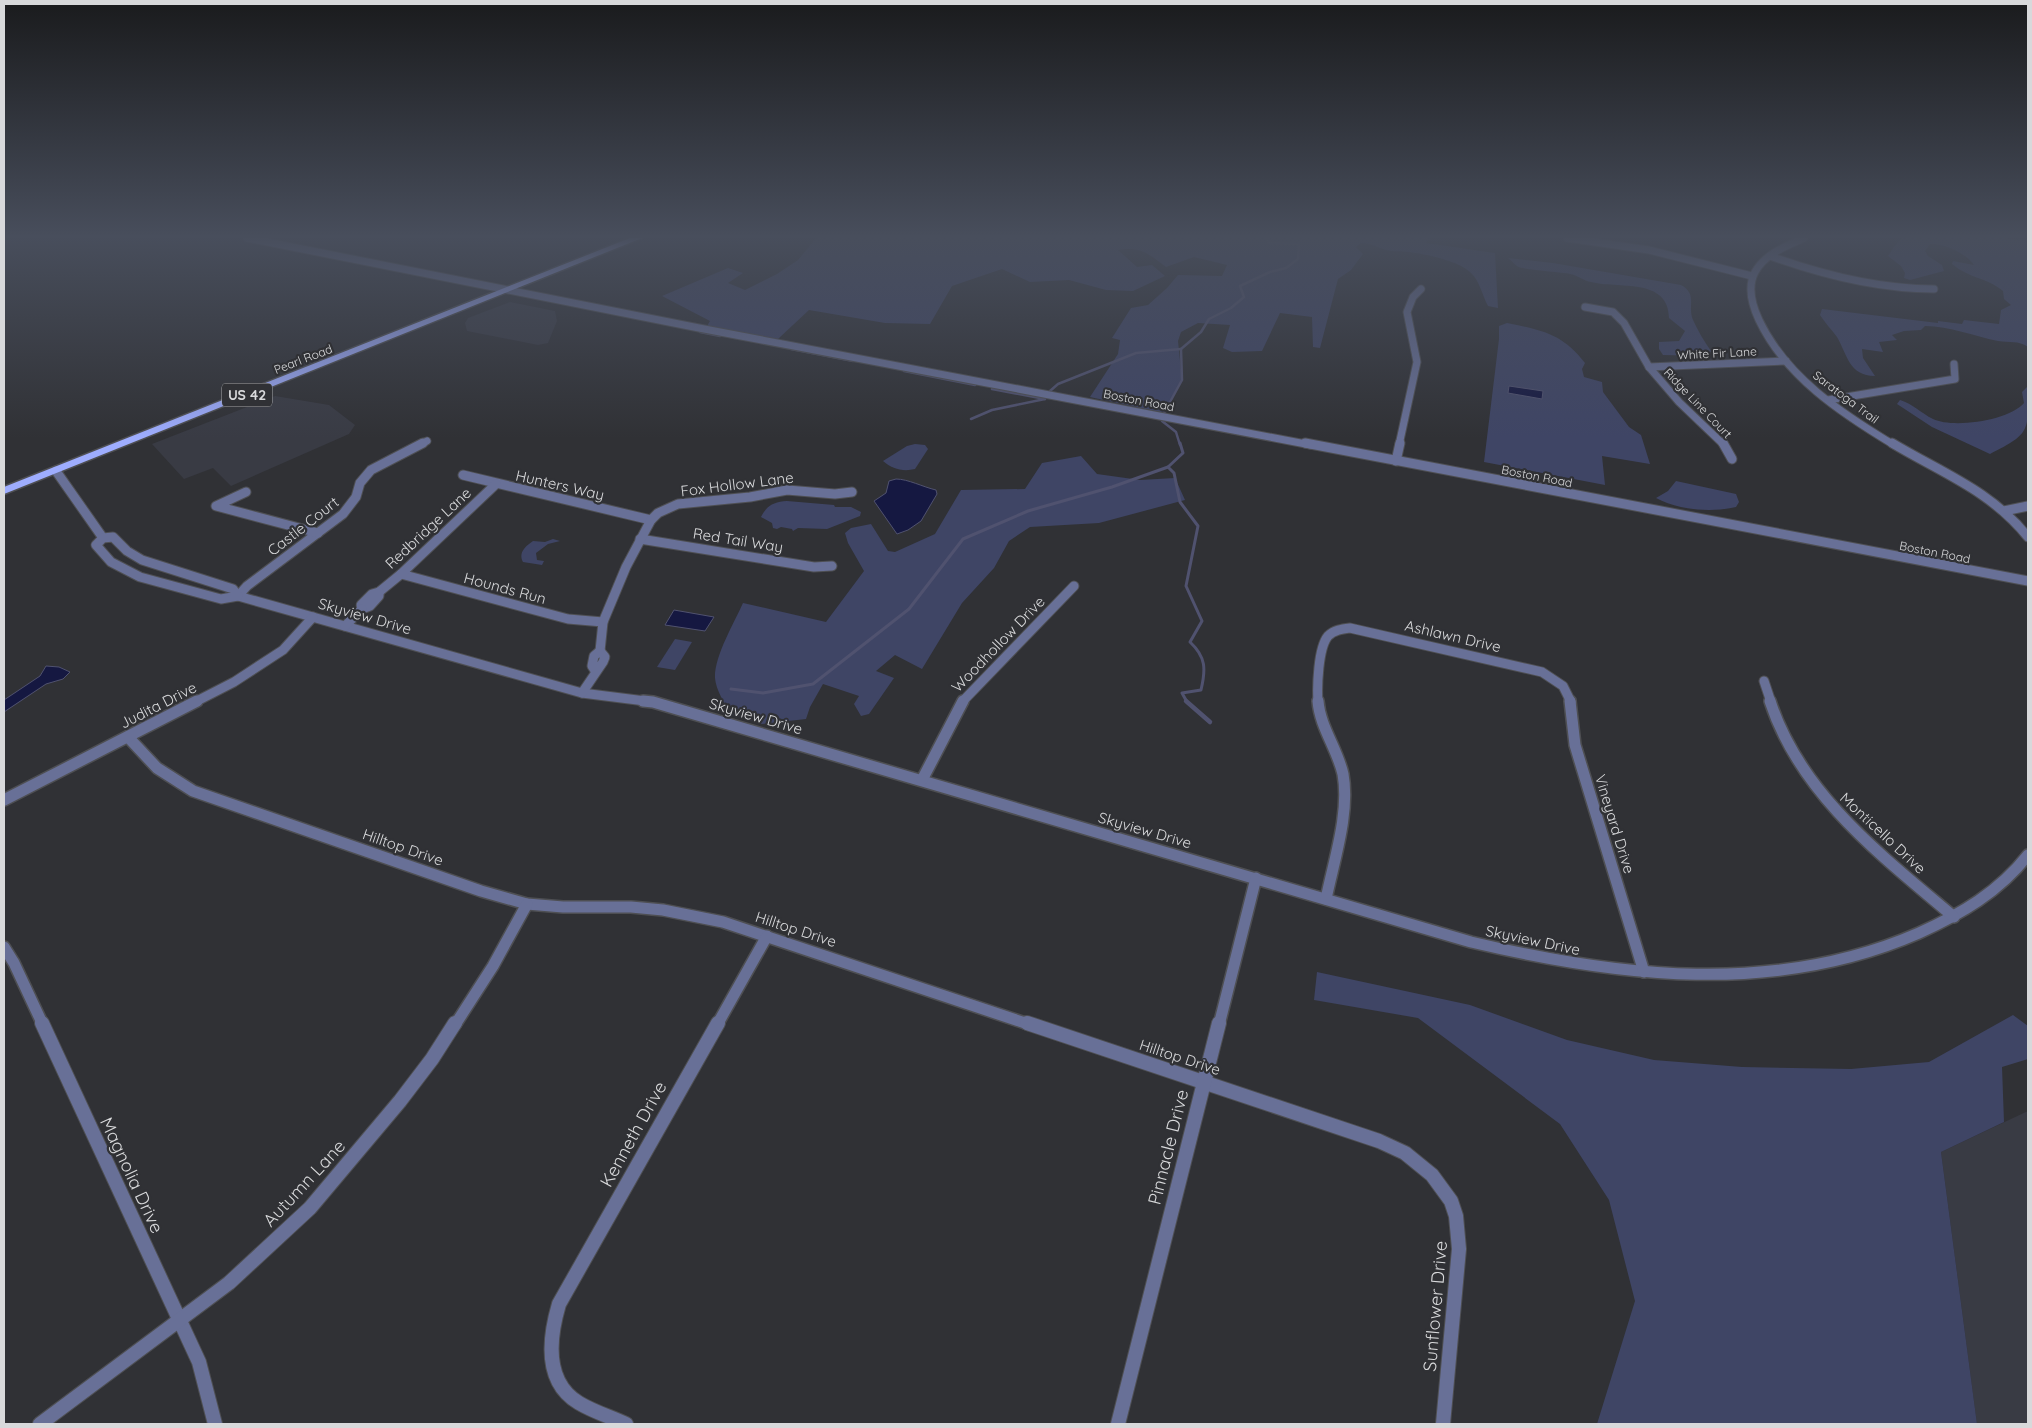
<svg xmlns="http://www.w3.org/2000/svg" width="2032" height="1428" viewBox="0 0 2032 1428" font-family="Quicksand,sans-serif">
<style>
.built{fill:#393b44}
.green{fill:#3f4565}
.water{fill:#151841;stroke:#50526f}
.lines{fill:none;stroke-linecap:round;stroke-linejoin:round}
.stream-far2{stroke:#50526f;stroke-width:2.5}
.stream-far1{stroke:#50526f;stroke-width:3}
.stream{stroke:#50526f;stroke-width:4.5}
.minor-far3-casing{stroke:#4e4f53;stroke-width:9}
.minor-far2-casing{stroke:#4e4f53;stroke-width:11}
.minor-far1-casing{stroke:#4e4f53;stroke-width:14}
.minor-casing{stroke:#4e4f53;stroke-width:16}
.tertiary-far1-casing{stroke:#4e4f53;stroke-width:9}
.tertiary-casing{stroke:#4e4f53;stroke-width:11}
.primary-casing{stroke:#4e4f53;stroke-width:3}
.minor-far3{stroke:#687097;stroke-width:7}
.minor-far2{stroke:#687097;stroke-width:9}
.minor-far1{stroke:#687097;stroke-width:11}
.minor{stroke:#687097;stroke-width:14}
.tertiary-far1{stroke:#687097;stroke-width:7}
.tertiary{stroke:#687097;stroke-width:9}
.primary{fill:#9eadfe;fill-rule:evenodd}
.labels{text-anchor:middle;dominant-baseline:central;stroke-width:4.5;stroke-linejoin:round;paint-order:stroke}
.far-street-label{font-size:12px;fill:#d8d9db;stroke:#303135}
.shield{fill:#303135;stroke:#a6a7a9;stroke-width:1}
.shield-label{font-size:14px;font-weight:bold;fill:#d8d9db}
.street-label{font-size:15px;fill:#d8d9db;stroke:#303135}
.near-street-label{font-size:18px;fill:#d8d9db;stroke:#303135}
</style>
<rect width="100%" height="100%" fill="#303135"/>
<g class="built">
<path d="M510 302 555 311 557 321 548 343 538 345 467 331 465 323 468 318Z"/>
<path d="M275 396 329 405 355 425 349 434 231 486 213 468 184 479 152 444Z"/>
<path d="M2028 1111V1424H1977L1941 1152Z"/>
</g>
<g class="green">
<path d="M816 238H1431L1426 243 1495 253 1498 308 1488 306C1482 295 1480 281 1470 272 1459 261 1425 254 1409 252 1402 251 1393 252 1386 250 1377 247 1371 243 1361 243L1356 247 1363 254 1351 270 1338 279 1320 348 1313 347 1312 317 1280 313 1262 351 1232 352 1223 348 1230 325 1198 323 1181 332 1178 341 1182 380 1164 413 1090 397 1118 354 1120 340 1112 338 1131 308 1148 305 1167 288 1178 275 1222 276 1227 265 1194 257 1166 267C1149 254 1140 246 1118 250L1137 267 1152 265 1165 276 1133 291 1106 290 1069 280 1030 282 1002 269 952 286 930 324 885 323 809 310 778 339 707 326 710 321 662 296 728 268 743 273 728 283 745 290 777 274 798 260Z"/>
<path d="M1902 238H2005L2017 240 2023 239 2028 244V347C2018 340 2010 343 1998 341 1973 336 1950 326 1925 326L1921 330 1904 331 1892 335 1897 340 1879 342 1883 352 1862 349 1863 358 1875 376C1849 376 1847 354 1837 337 1832 330 1825 323 1820 315L1822 309 1938 323V321L1962 324 1964 320 1999 324 2001 310 2011 305 2004 299 2003 291C1986 277 1970 279 1952 264L1953 261 1974 265C1967 254 1944 243 1930 244L1925 251 1928 256 1942 265 1944 271 1910 280 1904 278 1905 273 1901 266 1888 256 1896 244Z"/>
<path d="M1508 258 1553 263 1681 285C1698 294 1687 306 1693 320 1698 331 1704 341 1711 351L1707 356 1663 355 1659 349V342L1679 341 1685 331 1669 318C1669 277 1617 289 1591 282 1584 281 1577 275 1570 274 1560 272 1521 270 1517 266 1514 264 1511 260 1508 258Z"/>
<path d="M1507 323C1542 330 1563 334 1585 363L1582 369 1584 377 1602 382 1603 392 1629 427 1641 435 1650 464 1602 456 1605 485 1484 462 1499 339V326Z"/>
<path d="M2028 386C2028 431 2032 433 1990 454L1932 427 1897 404 1900 400C1913 404 1921 413 1933 419 1954 429 2010 420 2024 403L2022 392Z"/>
<path d="M915 444 925 445 928 449 915 469C903 472 892 469 883 461L907 446Z"/>
<path d="M1081 456 1097 474 1140 480 1175 478 1185 500 1099 523 1030 527 1009 541 994 568 962 603 922 669 895 655 876 671 894 678 869 714 861 716 854 704 859 696 823 684 810 707 806 719 761 724 729 714C725 702 716 691 715 678 714 657 734 623 743 603L826 622 864 571 848 543 845 533 851 528 871 524 888 551 895 552 935 534 961 490 1025 489 1042 463Z"/>
<path d="M1676 481 1736 494 1739 502 1736 507C1711 513 1678 510 1656 498L1668 491Z"/>
<path d="M787 501 834 505 835 507H851L861 512 860 516 827 529 798 528 793 531 792 529 781 527 777 529 773 528 772 523 761 517C767 505 774 502 787 501Z"/>
<path d="M553 539 560 541 548 544 536 553 537 560 544 561 542 565 523 562C518 552 526 546 533 541L545 542Z"/>
<path d="M675 639 692 642 675 670 657 667Z"/>
<path d="M1317 972 1470 1005 1567 1040 1654 1060 1742 1067 1851 1069 1929 1062 2013 1015 2028 1026V1059L2002 1067 2004 1122 1941 1152 1977 1424H1597L1635 1301 1609 1200 1560 1124 1418 1018 1314 1000Z"/>
</g>
<g class="water">
<path d="M1509 386 1543 391 1542 399 1508 393Z"/>
<path d="M896 479C908 479 923 487 936 490L937 494 921 521 908 530 897 534 874 501 886 493 889 481Z"/>
<path d="M674 610 714 617 705 631 665 625Z"/>
<path d="M46 666 59 667 70 672 63 679 46 684 4 712V700L40 676Z"/>
</g>
<g class="lines">
<g class="stream-far2">
<path d="M700 332 720 336"/>
<path d="M791 349 853 361"/>
<path d="M904 371 975 385"/>
<path d="M992 389 1045 399"/>
<path d="M1050 391 1058 384 1136 353 1181 349"/>
<path d="M1164 413 1182 380 1181 349 1201 332 1209 319 1231 308 1244 297 1240 286 1270 272 1286 268 1298 259 1299 244 1268 243V238"/>
<path d="M971 419 992 410 1045 399"/>
<path d="M1162 421 1176 432 1180 445"/>
</g>
<g class="stream-far1">
<path d="M1168 467 1174 473 1180 502 1198 526 1186 586 1202 621 1190 642C1206 657 1206 669 1201 690L1182 693 1187 702"/>
<path d="M731 689 763 693 813 684 909 609 963 539 1028 511 1112 487 1168 467 1183 453 1180 443"/>
</g>
<path class="stream" d="M1186 701 1210 722"/>
<defs>
<g id="minor-far3">
<path d="M1567 238 1649 250 1752 276"/>
<path d="M1804 238C1786 246 1765 254 1755 272 1747 287 1752 305 1759 320 1786 377 1841 413 1894 445"/>
<path d="M1770 256C1823 275 1877 289 1934 289"/>
<path d="M1585 307 1613 312 1624 323 1649 367 1679 402 1724 445"/>
<path d="M1649 367 1786 361"/>
<path d="M1828 400 1955 379 1954 364"/>
<path d="M420 445 427 441"/>
<path d="M1399 445 1417 362 1407 312 1413 297 1421 289"/>
</g>
<g id="minor-far2">
<path d="M423 443 371 470 360 483 356 497 343 514 247 586 238 596 582 693 653 702"/>
<path d="M1723 443 1732 459"/>
<path d="M1892 443C1942 473 1990 490 2028 537"/>
<path d="M1396 461 1400 443"/>
<path d="M56 471 103 538"/>
<path d="M463 475 651 520"/>
<path d="M246 492 216 506 318 533"/>
<path d="M2004 511 2028 506"/>
<path d="M113 537 127 551 142 560 233 589 238 596 221 599 140 577 111 562 96 545 103 538Z"/>
<path d="M640 539 814 567 832 566"/>
<path d="M401 574 568 619 603 622"/>
<path d="M379 592 401 574 496 484"/>
<path d="M379 592V596L370 606 362 609 361 605 372 594Z"/>
<path d="M345 626 362 609"/>
<path d="M600 651 603 622 626 567 651 520 658 513 678 504 750 497 787 490 835 494 852 492"/>
<path d="M1764 681 1771 702"/>
<path d="M582 693 603 662 605 657 600 651 594 656 592 666 596 672"/>
<path d="M195 702 234 682 283 650 313 617"/>
<path d="M962 702 1074 586"/>
<path d="M1318 702C1317 687 1318 648 1328 636 1334 630 1342 629 1350 628L1542 672 1563 686 1571 702"/>
</g>
<g id="minor-far1">
<path d="M643 701 653 702 1471 942C1619 977 1775 996 1919 933 1961 914 1999 892 2028 855"/>
<path d="M1318 701C1320 727 1337 748 1343 774 1350 813 1334 860 1326 899"/>
<path d="M1570 701 1575 745 1644 972"/>
<path d="M1770 701C1800 794 1882 856 1954 917"/>
<path d="M128 737 157 768 193 791 481 891 527 904 563 907H631L663 910 723 922 1031 1025"/>
<path d="M922 780 963 701"/>
<path d="M4 800 197 701"/>
<path d="M4 947 14 963 43 1025"/>
<path d="M455 1025 493 966 527 904"/>
<path d="M717 1025 767 936"/>
<path d="M1219 1025 1256 878"/>
</g>
<g id="minor">
<path d="M42 1023 199 1362 215 1424"/>
<path d="M1027 1023 1379 1141 1405 1153 1432 1175 1451 1201 1456 1216 1459 1249 1443 1424"/>
<path d="M40 1424 229 1283 310 1208 400 1101 432 1059 455 1023"/>
<path d="M626 1424C611 1417 594 1412 579 1403 544 1382 549 1338 559 1304L718 1023"/>
<path d="M1118 1424 1219 1023"/>
</g>
<path id="tertiary-far1" d="M247 238 699 328 1311 445"/>
<path id="tertiary" d="M1305 443 2028 581"/>
<path id="primary" d="M630 238H642L4 494V487Z"/>
</defs>
<use href="#minor-far3" class="minor-far3-casing"/>
<use href="#minor-far2" class="minor-far2-casing"/>
<use href="#minor-far1" class="minor-far1-casing"/>
<use href="#minor" class="minor-casing"/>
<use href="#tertiary-far1" class="tertiary-far1-casing"/>
<use href="#tertiary" class="tertiary-casing"/>
<use href="#primary" class="primary-casing"/>
<use href="#minor-far3" class="minor-far3"/>
<use href="#minor-far2" class="minor-far2"/>
<use href="#minor-far1" class="minor-far1"/>
<use href="#minor" class="minor"/>
<use href="#tertiary-far1" class="tertiary-far1"/>
<use href="#tertiary" class="tertiary"/>
<use href="#primary" class="primary"/>
</g>
<linearGradient id="sky" x2="0" y2="1"><stop stop-color="#1a1b1d"/><stop offset="0.54" stop-color="#484e5c"/><stop offset="1" stop-color="#484e5c" stop-opacity="0"/></linearGradient>
<rect width="2032" height="438" fill="url(#sky)"/>
<g class="labels">
<g class="far-street-label">
<text transform="translate(1717 353) rotate(-3)">White Fir Lane</text>
<text transform="translate(303 359) rotate(-21)">Pearl Road</text>
<text transform="translate(1846 397) rotate(37)">Saratoga Trail</text>
<text transform="translate(1139 400) rotate(11)">Boston Road</text>
<text transform="translate(1698 403) rotate(46)">Ridge Line Court</text>
<text transform="translate(1537 476) rotate(11)">Boston Road</text>
<text transform="translate(1935 552) rotate(11)">Boston Road</text>
</g>
<rect class="shield" x="222" y="383.5" width="50" height="23" rx="4"/>
<g class="shield-label">
<text x="247" y="395">US 42</text>
</g>
<g class="street-label">
<text transform="translate(737 484) rotate(-7)">Fox Hollow Lane</text>
<text transform="translate(560 485) rotate(13)">Hunters Way</text>
<text transform="translate(303 526) rotate(-38)">Castle Court</text>
<text transform="translate(428 528) rotate(-43)">Redbridge Lane</text>
<text transform="translate(738 540) rotate(9)">Red Tail Way</text>
<text transform="translate(505 588) rotate(15)">Hounds Run</text>
<text transform="translate(365 616) rotate(16)">Skyview Drive</text>
<text transform="translate(1453 636) rotate(13)">Ashlawn Drive</text>
<text transform="translate(998 644) rotate(-46)">Woodhollow Drive</text>
<text transform="translate(158 705) rotate(-27)">Judita Drive</text>
<text transform="translate(756 716) rotate(16)">Skyview Drive</text>
<text transform="translate(1615 824) rotate(73)">Vineyard Drive</text>
<text transform="translate(1145 830) rotate(16)">Skyview Drive</text>
<text transform="translate(1883 833) rotate(43)">Monticello Drive</text>
<text transform="translate(403 847) rotate(19)">Hilltop Drive</text>
<text transform="translate(796 929) rotate(18)">Hilltop Drive</text>
<text transform="translate(1533 940) rotate(12)">Skyview Drive</text>
<text transform="translate(1180 1057) rotate(18)">Hilltop Drive</text>
</g>
<g class="near-street-label">
<text transform="translate(633 1134) rotate(-61)">Kenneth Drive</text>
<text transform="translate(1168 1147) rotate(-76)">Pinnacle Drive</text>
<text transform="translate(132 1175) rotate(65)">Magnolia Drive</text>
<text transform="translate(304 1183) rotate(-47)">Autumn Lane</text>
<text transform="translate(1435 1306) rotate(-85)">Sunflower Drive</text>
</g>
</g>
<rect width="2032" height="1428" fill="none" stroke="#d8d9db" stroke-width="10"/>
</svg>
